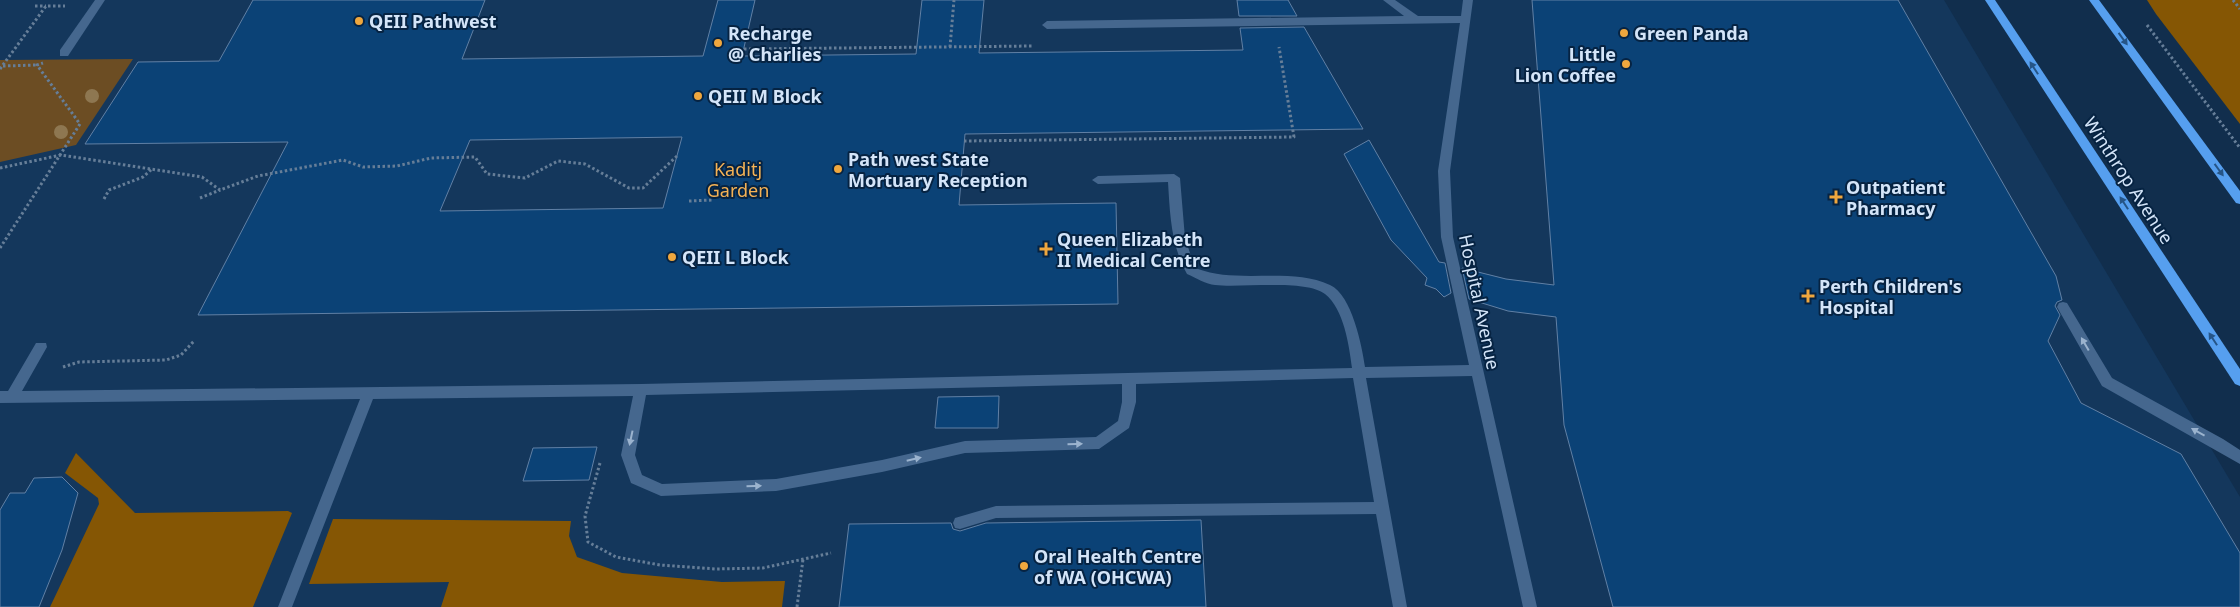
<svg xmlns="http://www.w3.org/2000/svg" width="2240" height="607" viewBox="0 0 2240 607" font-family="'Noto Sans',sans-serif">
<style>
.built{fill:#14375c}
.green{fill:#6c4d23}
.forest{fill:#855604}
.building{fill:#0b4276;stroke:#6180a5;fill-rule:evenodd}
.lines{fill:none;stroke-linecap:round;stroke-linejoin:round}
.path{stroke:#667e98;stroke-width:3;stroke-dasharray:2.5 2.5;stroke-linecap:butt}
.service{fill:#45678e;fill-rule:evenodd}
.primary{fill:#569fef;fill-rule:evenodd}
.tree{fill:#8e7751}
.oneway{fill:#265587}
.oneway2{fill:#9bb3ce}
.poi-dot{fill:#efa73e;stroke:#062342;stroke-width:2}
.labels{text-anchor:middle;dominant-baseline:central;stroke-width:4;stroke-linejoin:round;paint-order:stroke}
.poi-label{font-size:18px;font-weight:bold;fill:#d4e5f9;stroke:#062342;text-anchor:start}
.park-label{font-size:18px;fill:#f5b255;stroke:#062342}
.street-label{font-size:18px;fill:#d4e5f9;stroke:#062342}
</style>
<rect width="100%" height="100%" fill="#112e4d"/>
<path class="built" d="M0 0H1944L2240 497V607H0Z"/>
<path class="green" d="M133 59 76 145 0 162V60Z"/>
<g class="forest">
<path d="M2147 0H2240V124L2156 14Z"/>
<path d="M76 453 135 513 288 511 292 513 253 607H50L99 504 98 498 65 473Z"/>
<path d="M333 519 571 521 569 536 577 557 622 573 722 582 785 581 782 607H441L449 582 309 584Z"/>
</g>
<g class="building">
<path d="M253 0H485L462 59 703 56 718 0H755L742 56 916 54 922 0H984L979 53 1243 50 1240 28 1304 27 1363 129 965 134 959 205 1116 203 1118 304 198 315 288 142 85 144 138 62 219 61ZM682 137 663 208 440 211 470 140Z"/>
<path d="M1237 0H1288L1297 16H1239Z"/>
<path d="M1532 0H1898L2056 276 2062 300 2057 302 2055 306 2060 315 2048 341 2081 403 2181 454 2240 553V607H1613L1564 425 1556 317 1508 311 1469 299 1462 268 1506 279 1554 285Z"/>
<path d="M1369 140 1439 262 1445 263 1451 293 1444 297 1436 289 1425 285 1427 278 1391 240 1344 154Z"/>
<path d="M999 396 998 428H935L938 397Z"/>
<path d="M597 447 589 480 523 481 533 448Z"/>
<path d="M62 477 78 493 62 550 39 607H0V510L10 493H25L34 478Z"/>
<path d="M1201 520 1206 607H839L849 524 951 523 953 529 960 531 986 523Z"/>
</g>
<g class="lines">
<g class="path">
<path d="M2233 0 2240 9"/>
<path d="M35 6H46"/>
<path d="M2147 25 2240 148"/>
<path d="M950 47 954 0"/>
<path d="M744 49 1033 46"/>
<path d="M3 66 37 65"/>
<path d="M0 69 46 6H65"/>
<path d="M964 141 1294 137 1279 47"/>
<path d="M0 168 61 155 202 177 220 190 258 176 343 160 363 167 397 166 431 158 475 157 487 174 525 178 558 161 585 164 629 188H643L677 156"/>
<path d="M200 198 220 190"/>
<path d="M104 199 109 190 143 177 152 169"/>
<path d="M689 201 712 200"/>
<path d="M0 248 80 124 37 65 43 63"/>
<path d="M63 367 79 362 166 360 181 355 194 341"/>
<path d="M600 463 585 516 588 542 616 557 660 565 716 569 763 568 831 553"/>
<path d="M797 607 803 559"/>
</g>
<g class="service">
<path d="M95 0H105L68 56H60V50Z"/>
<path d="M1383 0H1395L1418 16H1461L1463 0H1473L1450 171 1453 237 1537 607H1523L1472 376 1366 378 1407 607H1393L1376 514 996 518 960 529 955 528 953 523 955 518 996 506 1374 502 1353 378 1136 384V402L1129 428 1099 449 965 453 882 472 776 491 661 496 631 483 621 455 633 396 373 399 292 607H278L360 399 0 403V391H8L36 343H46L47 347 22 391 641 384 1352 368C1349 345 1344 309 1325 294 1306 279 1241 288 1215 285 1206 284 1196 278 1187 274 1171 245 1170 215 1168 182L1098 184 1092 180 1098 176 1174 174 1180 178 1185 238 1195 268C1217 276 1229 275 1251 276 1278 276 1306 274 1330 285 1352 295 1362 346 1365 367L1469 365 1441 237 1438 171 1460 23 1047 29 1042 25 1047 21 1404 16ZM1122 384V402L1118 421 1096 437 965 441 882 460 776 479 662 484 642 475 635 455 646 395Z"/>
<path d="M2063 302 2067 303 2112 378 2223 439 2240 450V464L2102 386 2057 307 2059 303Z"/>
</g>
<g class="primary">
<path d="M1985 0H1995L2240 369V386L2235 384Z"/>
<path d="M2089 0H2099L2240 191V204L2236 203Z"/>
</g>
</g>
<g class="tree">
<circle cx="92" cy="96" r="7"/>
<circle cx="61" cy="132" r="7"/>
</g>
<defs><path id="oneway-solid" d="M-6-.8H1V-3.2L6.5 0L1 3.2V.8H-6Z" transform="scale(1.25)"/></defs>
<g class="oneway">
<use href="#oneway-solid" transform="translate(2123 39) rotate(54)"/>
<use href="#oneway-solid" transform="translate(2034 68) rotate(-123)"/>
<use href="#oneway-solid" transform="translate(2219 170) rotate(54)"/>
<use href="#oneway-solid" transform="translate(2124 203) rotate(-123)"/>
<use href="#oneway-solid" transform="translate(2213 339) rotate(-123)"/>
</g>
<g class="oneway2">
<use href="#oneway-solid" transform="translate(2085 344) rotate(-120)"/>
<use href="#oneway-solid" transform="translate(2198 432) rotate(-151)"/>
<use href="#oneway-solid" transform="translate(631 438) rotate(102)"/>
<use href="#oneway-solid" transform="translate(1075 444) rotate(-2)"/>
<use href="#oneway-solid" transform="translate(914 459) rotate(-13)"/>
<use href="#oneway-solid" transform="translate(754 486) rotate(-2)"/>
</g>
<g class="poi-dot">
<circle cx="359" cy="21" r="5"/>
<circle cx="1624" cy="33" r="5"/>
<circle cx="718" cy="43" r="5"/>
<circle cx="1626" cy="64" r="5"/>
<circle cx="698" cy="96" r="5"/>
<circle cx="838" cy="169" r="5"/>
<path d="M1833.5 189.5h5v5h5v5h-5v5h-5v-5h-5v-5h5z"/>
<path d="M1043.5 241.5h5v5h5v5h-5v5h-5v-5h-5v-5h5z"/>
<circle cx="672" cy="257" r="5"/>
<path d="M1805.5 288.5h5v5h5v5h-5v5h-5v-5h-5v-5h5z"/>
<circle cx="1024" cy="566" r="5"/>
</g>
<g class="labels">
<g class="poi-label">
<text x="369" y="21">QEII Pathwest</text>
<text x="728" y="33">Recharge<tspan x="728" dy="21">@ Charlies</tspan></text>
<text x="1634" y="33">Green Panda</text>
<text x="1616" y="54" text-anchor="end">Little<tspan x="1616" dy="21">Lion Coffee</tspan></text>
<text x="708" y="96">QEII M Block</text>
<text x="848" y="159">Path west State<tspan x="848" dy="21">Mortuary Reception</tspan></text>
<text x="1846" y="187">Outpatient<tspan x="1846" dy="21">Pharmacy</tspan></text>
<text x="1057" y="239">Queen Elizabeth<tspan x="1057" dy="21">II Medical Centre</tspan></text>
<text x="682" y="257">QEII L Block</text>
<text x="1819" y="286">Perth Children's<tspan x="1819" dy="21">Hospital</tspan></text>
<text x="1034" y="556">Oral Health Centre<tspan x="1034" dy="21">of WA (OHCWA)</tspan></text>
</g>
<g class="park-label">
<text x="738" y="169">Kaditj<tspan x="738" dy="21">Garden</tspan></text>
</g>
<g class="street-label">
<text transform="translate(2129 180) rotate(57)">Winthrop Avenue</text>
<text transform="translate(1480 302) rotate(78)">Hospital Avenue</text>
</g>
</g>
</svg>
